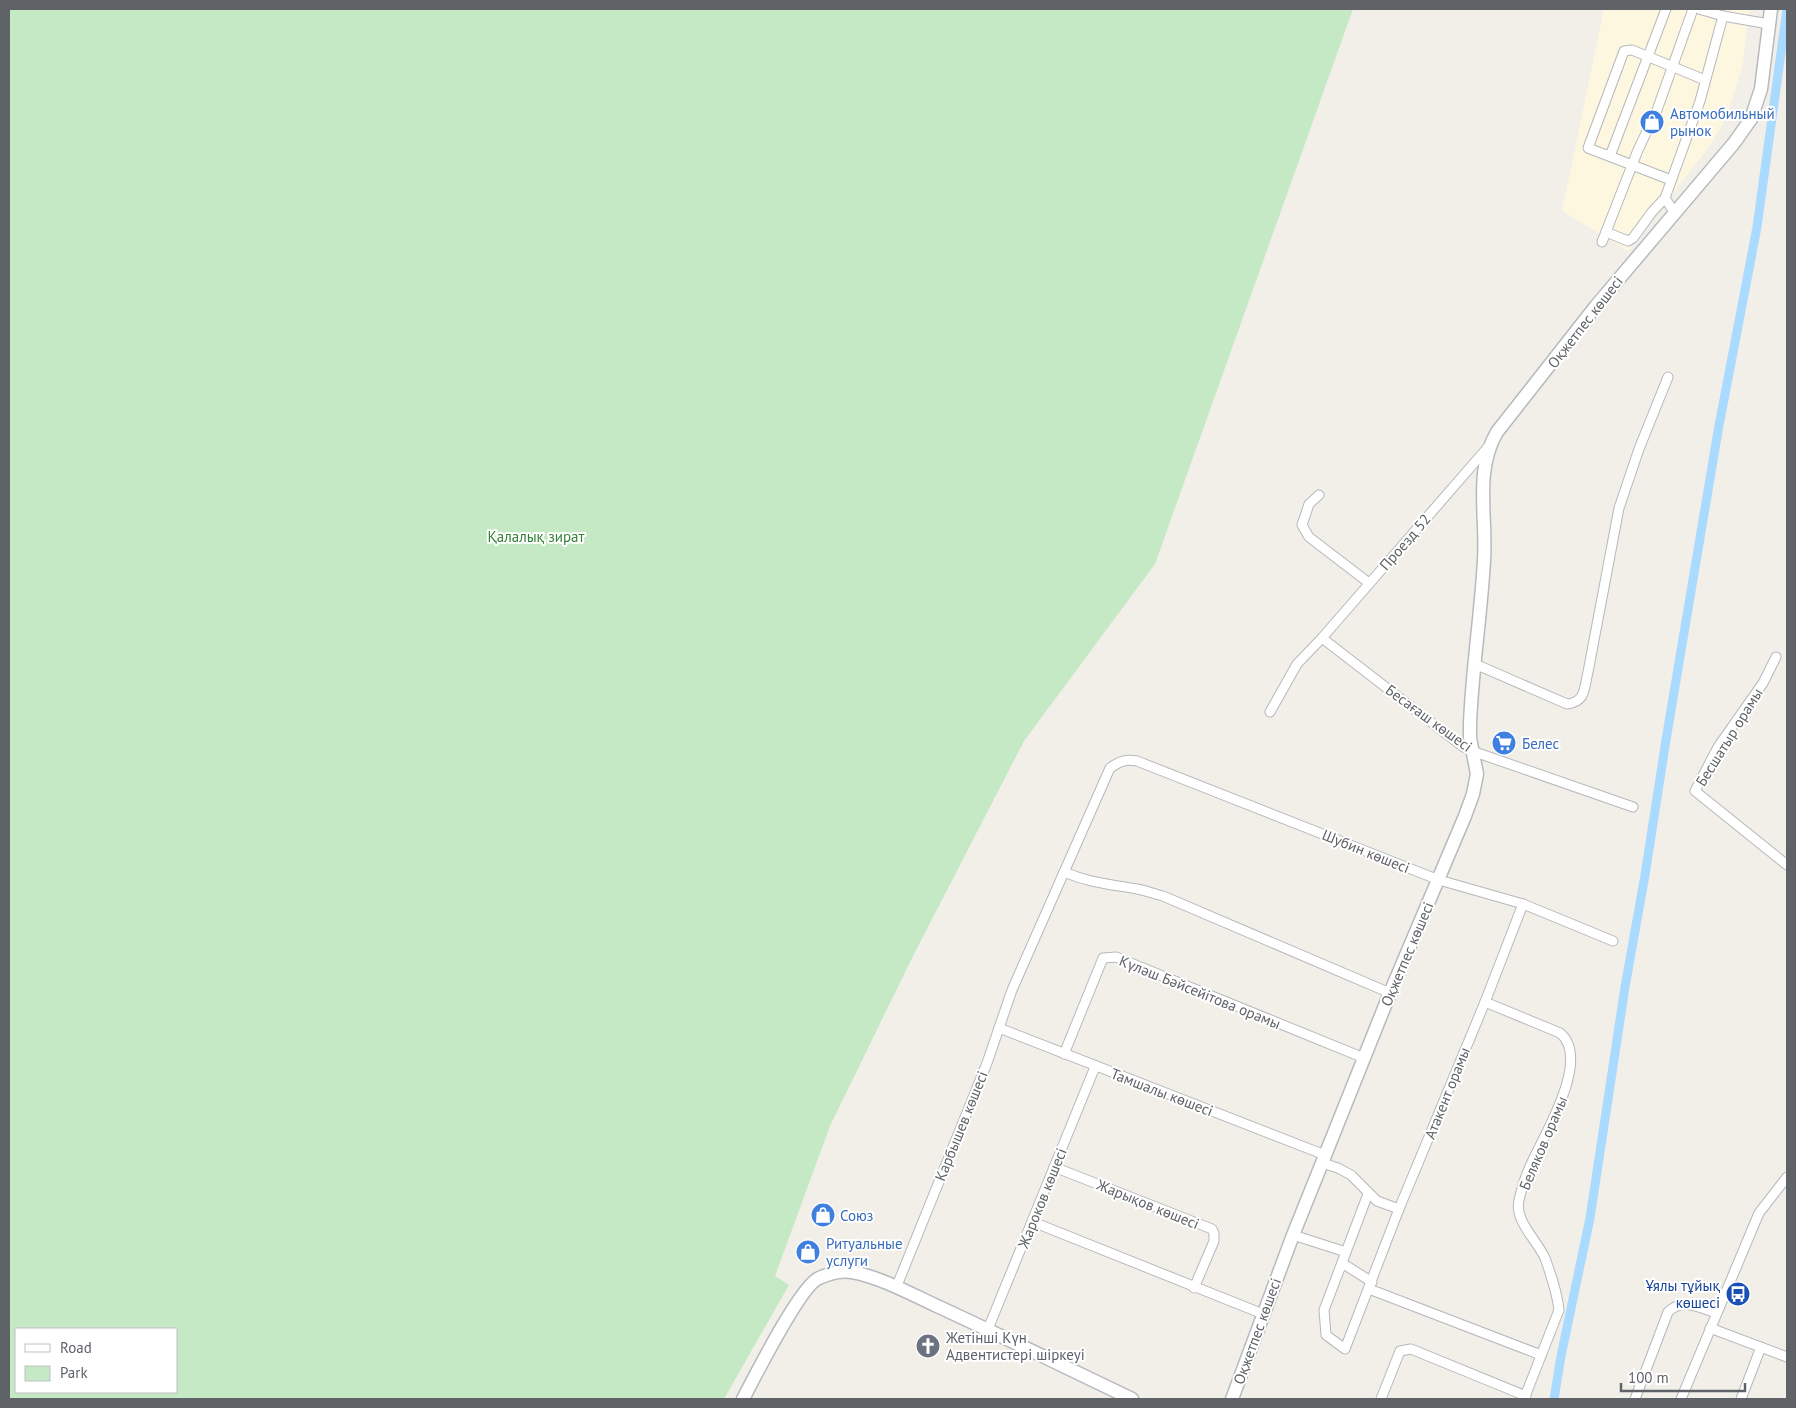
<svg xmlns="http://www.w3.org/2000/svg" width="1796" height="1408" viewBox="0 0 1796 1408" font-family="'PT Sans',sans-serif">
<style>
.commercial{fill:#fef7e0}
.green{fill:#c5e8c5;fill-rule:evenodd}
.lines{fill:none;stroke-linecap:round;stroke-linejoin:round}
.canal{stroke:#aadaff;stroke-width:9}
.street-casing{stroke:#b5b8bc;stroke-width:11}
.secondary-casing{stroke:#b6babf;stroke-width:15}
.street{stroke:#fff;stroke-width:9}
.secondary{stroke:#fff;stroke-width:12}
.labels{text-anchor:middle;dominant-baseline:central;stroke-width:4;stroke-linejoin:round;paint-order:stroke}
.shop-label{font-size:15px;fill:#366cbe;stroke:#fff;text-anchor:start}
.street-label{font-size:15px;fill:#5f6368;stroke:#fff}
.park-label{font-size:15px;fill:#348238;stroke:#fff}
.transit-label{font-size:15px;fill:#164399;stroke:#fff;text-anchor:end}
.worship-label{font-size:15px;fill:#5b616d;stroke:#fff;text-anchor:start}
</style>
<rect width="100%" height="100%" fill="#f1efe8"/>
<path class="commercial" d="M1604 9H1749L1743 64 1728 114 1711 144 1628 251 1562 211Z"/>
<path class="green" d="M9 9H1353L1155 564 1024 741 912 958 830 1126 775 1276 789 1285 724 1399H9ZM16 1329H176V1392H16Z"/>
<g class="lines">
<path class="canal" d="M1554 1399 1561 1356 1590 1218 1625 987 1645 875 1666 740 1718 431 1757 227 1787 9"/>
<defs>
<g id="street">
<path d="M1723 16 1769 24"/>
<path d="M1610 156 1666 9"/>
<path d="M1671 180 1588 148 1624 51 1632 50 1705 80"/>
<path d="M1674 212 1665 198 1700 101 1723 16 1699 9"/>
<path d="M1606 232 1628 241 1633 238 1652 212 1665 198"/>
<path d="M1602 242 1638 150 1657 110 1693 9"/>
<path d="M1319 495 1309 504 1302 525 1309 537 1369 583"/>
<path d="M1322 638 1462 746 1472 751 1633 807"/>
<path d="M1776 657 1763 683 1718 747 1695 791 1787 865"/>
<path d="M1475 664 1567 704C1586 702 1584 688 1588 672L1619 508 1639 449 1668 377"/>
<path d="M1270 712 1297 664 1322 638 1489 446"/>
<path d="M1064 872C1090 883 1109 884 1137 889 1145 890 1154 894 1163 896L1390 993"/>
<path d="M1485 1002 1560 1033C1591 1058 1546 1132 1533 1160 1527 1172 1522 1187 1519 1200 1514 1221 1537 1240 1545 1258 1551 1275 1557 1292 1559 1310L1524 1399"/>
<path d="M999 1028 1325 1155"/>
<path d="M1064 1054 1103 958 1116 957 1364 1058"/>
<path d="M1322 1163 1338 1168 1351 1175 1377 1201 1399 1209"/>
<path d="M1054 1167 1212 1229 1214 1234V1241L1194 1288"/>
<path d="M1368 1194 1324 1310 1326 1335 1345 1349 1399 1209 1485 1002 1523 904"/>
<path d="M1033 1222 1263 1314"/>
<path d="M1293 1235 1346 1252"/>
<path d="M1342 1263 1372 1282"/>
<path d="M896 1288 987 1063 1012 990 1110 768C1120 761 1126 759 1137 761L1439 880 1523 904 1613 941"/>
<path d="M1369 1289 1541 1355"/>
<path d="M1710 1328 1787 1357"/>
<path d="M988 1329 1095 1067"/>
<path d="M1381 1399 1400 1351 1411 1349 1526 1396"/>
<path d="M1635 1399 1668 1312C1683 1297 1700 1308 1716 1313"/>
<path d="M1681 1399 1759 1213 1787 1177"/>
<path d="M1741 1399 1761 1347"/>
</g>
<g id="secondary">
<path d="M743 1399C754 1378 801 1285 819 1278 830 1273 841 1270 852 1272 880 1277 911 1294 937 1306 1002 1336 1067 1368 1132 1399"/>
<path d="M1232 1399 1293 1235 1322 1163 1390 993 1465 816 1473 794 1477 774 1470 738V724C1472 670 1481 615 1484 560 1487 517 1474 471 1497 432L1596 306 1734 143 1751 119 1761 89 1771 9"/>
</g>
</defs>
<use href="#street" class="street-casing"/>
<use href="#secondary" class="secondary-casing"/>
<use href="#street" class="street"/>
<use href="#secondary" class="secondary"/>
</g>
<defs>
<symbol id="shop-disc" viewBox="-11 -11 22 22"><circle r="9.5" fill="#3f7fe0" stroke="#fff"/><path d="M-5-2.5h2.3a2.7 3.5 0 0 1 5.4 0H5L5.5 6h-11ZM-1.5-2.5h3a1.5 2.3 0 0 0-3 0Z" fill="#fff"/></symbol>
<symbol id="supermarket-disc" viewBox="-11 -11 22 22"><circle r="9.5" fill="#3f7fe0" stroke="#fff"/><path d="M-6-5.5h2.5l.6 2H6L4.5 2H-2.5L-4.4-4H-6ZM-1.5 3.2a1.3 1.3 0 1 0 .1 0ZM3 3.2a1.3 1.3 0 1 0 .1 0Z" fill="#fff"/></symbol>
<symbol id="bus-disc" viewBox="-11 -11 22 22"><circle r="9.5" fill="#1a4fb4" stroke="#fff"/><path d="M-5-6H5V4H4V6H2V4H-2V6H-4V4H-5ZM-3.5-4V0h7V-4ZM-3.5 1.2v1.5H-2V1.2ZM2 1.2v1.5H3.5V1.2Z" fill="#fff"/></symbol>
<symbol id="church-disc" viewBox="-11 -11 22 22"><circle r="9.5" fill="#6b7280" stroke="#fff"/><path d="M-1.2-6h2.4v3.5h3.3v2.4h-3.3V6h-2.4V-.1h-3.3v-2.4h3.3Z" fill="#fff"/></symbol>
</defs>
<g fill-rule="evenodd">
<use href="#shop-disc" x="1638" y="108" width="28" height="28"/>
<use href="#supermarket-disc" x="1490" y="729" width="28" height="28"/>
<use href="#shop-disc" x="809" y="1201" width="28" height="28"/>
<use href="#shop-disc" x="794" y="1238" width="28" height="28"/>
<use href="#bus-disc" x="1724" y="1280" width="28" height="28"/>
<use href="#church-disc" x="914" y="1332" width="28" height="28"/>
</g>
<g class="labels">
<g class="shop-label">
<text x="1670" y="113">Автомобильный<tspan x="1670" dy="17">рынок</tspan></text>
<text x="1522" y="743">Белес</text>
<text x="840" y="1215">Союз</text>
<text x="826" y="1243">Ритуальные<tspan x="826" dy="17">услуги</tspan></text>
</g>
<g class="street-label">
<text transform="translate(1585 322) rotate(-52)">Оқжетпес көшесі</text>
<text transform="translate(1405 542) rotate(-49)">Проезд 52</text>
<text transform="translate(1429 718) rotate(36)">Бесағаш көшесі</text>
<text transform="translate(1729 737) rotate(-58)">Бесшатыр орамы</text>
<text transform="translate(1366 851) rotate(22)">Шубин көшесі</text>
<text transform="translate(1407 954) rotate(-67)">Оқжетпес көшесі</text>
<text transform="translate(1200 992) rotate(22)">Күләш Бәйсейітова орамы</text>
<text transform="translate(1162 1092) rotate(21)">Тамшалы көшесі</text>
<text transform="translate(1447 1093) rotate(-68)">Атакент орамы</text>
<text transform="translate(961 1126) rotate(-68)">Карбышев көшесі</text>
<text transform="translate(1543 1143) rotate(-67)">Беляков орамы</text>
<text transform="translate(1042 1198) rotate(-68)">Жароков көшесі</text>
<text transform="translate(1148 1204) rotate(22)">Жарықов көшесі</text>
<text transform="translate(1257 1331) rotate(-70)">Оқжетпес көшесі</text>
</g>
<g class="park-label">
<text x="536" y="536">Қалалық зират</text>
</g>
<g class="transit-label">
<text x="1720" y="1285">Ұялы тұйық<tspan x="1720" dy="17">көшесі</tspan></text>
</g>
<g class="worship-label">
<text x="946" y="1337">Жетінші Күн<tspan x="946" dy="17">Адвентистері шіркеуі</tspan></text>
</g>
</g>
<rect width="1796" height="1408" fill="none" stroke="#5f6368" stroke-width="20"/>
<rect x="15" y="1328" width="162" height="65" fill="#ffffff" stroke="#bfc1c3"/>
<rect x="25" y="1344" width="25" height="8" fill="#ffffff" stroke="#bfc1c3"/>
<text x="60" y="1353" font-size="15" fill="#5f6368">Road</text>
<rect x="25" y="1366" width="25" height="15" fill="#c5e8c5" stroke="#bfc1c3"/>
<text x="60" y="1378" font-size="15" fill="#5f6368">Park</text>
<path d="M1621 1383v8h124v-8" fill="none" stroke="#5f6368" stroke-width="2.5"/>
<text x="1628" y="1383" font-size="15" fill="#5f6368" stroke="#ffffff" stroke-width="4" paint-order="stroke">100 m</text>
</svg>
